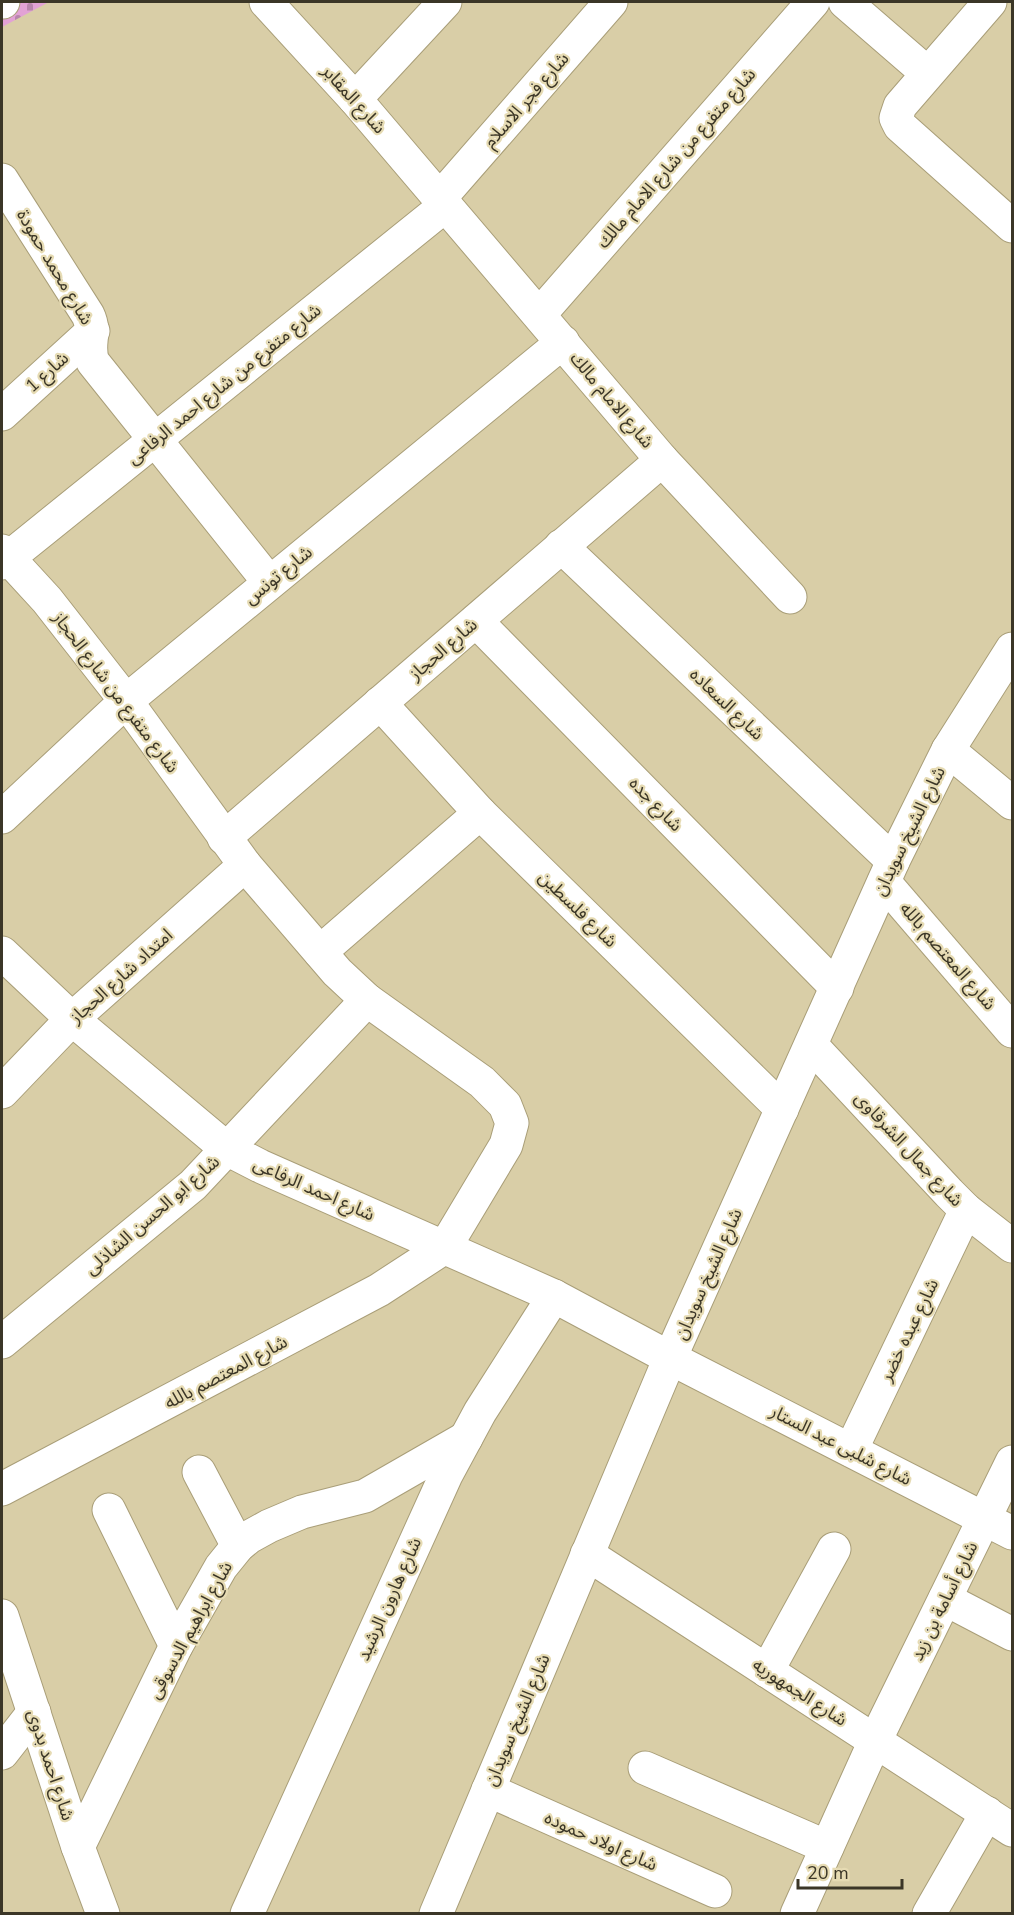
<svg xmlns="http://www.w3.org/2000/svg" width="1014" height="1915" viewBox="0 0 1014 1915" font-family="'Nunito Sans','Noto Sans Arabic',sans-serif">
<style>
.cemetery{fill:url(#cemetery-stones)}
.lines{fill:none;stroke-linecap:round;stroke-linejoin:round}
.street-casing{stroke:#a99e78;stroke-width:35}
.street{stroke:#fff;stroke-width:33}
.labels{text-anchor:middle;dominant-baseline:central;stroke-width:4.5;stroke-linejoin:round;paint-order:stroke}
.street-label{font-size:18px;fill:#3b3627;stroke:#e6dbb3}
</style>
<defs>
<pattern id="cemetery-stones" width="16" height="16" patternUnits="userSpaceOnUse" patternTransform="scale(1.5)"><rect width="16" height="16" fill="#e2a2d5"/><path d="M2 7V4a2 2 0 0 1 4 0v3zM10 15v-3a2 2 0 0 1 4 0v3z" fill="#b885ad"/></pattern>
</defs>
<rect width="100%" height="100%" fill="#d9cea7"/>
<path class="cemetery" d="M2 2H49L2 27Z"/>
<g class="lines">
<defs>
<g id="street">
<path d="M2 2H3"/>
<path d="M266 2 355 99 662 460 790 597"/>
<path d="M845 2 927 73"/>
<path d="M990 2 900 106 896 118 900 126 1012 226"/>
<path d="M355 99 445 2"/>
<path d="M2 180 88 315C97 334 86 344 93 362L269 582"/>
<path d="M440 198 611 2"/>
<path d="M540 314 813 2"/>
<path d="M2 414 93 331"/>
<path d="M561 546 893 861"/>
<path d="M2 551 47 600 126 701 245 865 337 972 367 1000 482 1082 505 1105 512 1123 506 1145 445 1247 379 1290 2 1489"/>
<path d="M2 563 446 205"/>
<path d="M476 621 837 988"/>
<path d="M380 703 480 813 782 1109"/>
<path d="M948 750 1012 803"/>
<path d="M2 817 126 701 563 342"/>
<path d="M224 838 662 460"/>
<path d="M884 882 1012 1031"/>
<path d="M320 952 480 813"/>
<path d="M2 953 72 1019 227 1149 260 1166 554 1296 670 1358 1012 1533"/>
<path d="M811 1045 949 1193 966 1210 1012 1246"/>
<path d="M2 1092 72 1019 245 865"/>
<path d="M2 1342 193 1185 367 1000"/>
<path d="M851 1450 966 1210"/>
<path d="M199 1472 238 1546"/>
<path d="M109 1510 176 1646"/>
<path d="M587 1554 1012 1830"/>
<path d="M945 1599 1012 1634"/>
<path d="M2 1616 78 1847 103 1914"/>
<path d="M767 1671 834 1549"/>
<path d="M2 1753 34 1712"/>
<path d="M645 1768 827 1847"/>
<path d="M488 1790 715 1891"/>
<path d="M78 1847 176 1646 221 1567 238 1546 249 1537 269 1526 302 1512 365 1496 466 1438"/>
<path d="M247 1914 446 1475 480 1412 554 1296"/>
<path d="M436 1914 670 1358 893 861 948 750 1012 649"/>
<path d="M797 1914 875 1741 1012 1462"/>
<path d="M929 1914 987 1813"/>
</g>
</defs>
<use href="#street" class="street-casing"/>
<use href="#street" class="street"/>
</g>
<g class="labels">
<g class="street-label">
<text transform="translate(354 99) rotate(48)">شارع المقابر</text>
<text transform="translate(526 100) rotate(-49)">شارع فجر الاسلام</text>
<text transform="translate(676 158) rotate(-49)">شارع متفرع من شارع الامام مالك</text>
<text transform="translate(55 267) rotate(59)">شارع محمد حمودة</text>
<text transform="translate(47 372) rotate(-42)">شارع 1</text>
<text transform="translate(224 384) rotate(-39)">شارع متفرع من شارع احمد الرفاعى</text>
<text transform="translate(612 400) rotate(50)">شارع الامام مالك</text>
<text transform="translate(278 575) rotate(-39)">شارع تونس</text>
<text transform="translate(443 649) rotate(-41)">شارع الحجاز</text>
<text transform="translate(116 692) rotate(53)">شارع متفرع من شارع الحجاز</text>
<text transform="translate(727 704) rotate(44)">شارع السعاده</text>
<text transform="translate(656 804) rotate(46)">شارع جده</text>
<text transform="translate(909 831) rotate(-64)">شارع الشيخ سويدان</text>
<text transform="translate(578 909) rotate(44)">شارع فلسطين</text>
<text transform="translate(948 956) rotate(49)">شارع المعتصم بالله</text>
<text transform="translate(121 976) rotate(-42)">امتداد شارع الحجاز</text>
<text transform="translate(909 1149) rotate(47)">شارع جمال الشرقاوى</text>
<text transform="translate(314 1189) rotate(24)">شارع احمد الرفاعى</text>
<text transform="translate(152 1215) rotate(-41)">شارع ابو الحسن الشاذلى</text>
<text transform="translate(708 1274) rotate(-66)">شارع الشيخ سويدان</text>
<text transform="translate(909 1330) rotate(-64)">شارع عبده خضر</text>
<text transform="translate(226 1372) rotate(-28)">شارع المعتصم بالله</text>
<text transform="translate(841 1445) rotate(27)">شارع شلبى عبد الستار</text>
<text transform="translate(389 1599) rotate(-66)">شارع هارون الرشيد</text>
<text transform="translate(944 1601) rotate(-64)">شارع أسامة بن زيد</text>
<text transform="translate(190 1630) rotate(-61)">شارع ابراهيم الدسوقى</text>
<text transform="translate(800 1692) rotate(33)">شارع الجمهوريه</text>
<text transform="translate(517 1720) rotate(-67)">شارع الشيخ سويدان</text>
<text transform="translate(51 1765) rotate(72)">شارع احمد بدوى</text>
<text transform="translate(601 1841) rotate(24)">شارع اولاد حموده</text>
</g>
</g>
<rect width="1014" height="1915" fill="none" stroke="#3b3627" stroke-width="6"/>
<path d="M798 1879v9h104v-9" fill="none" stroke="#3b3627" stroke-width="3"/>
<text x="807" y="1879" font-size="18" fill="#3b3627" stroke="#e6dbb3" stroke-width="4.5" paint-order="stroke">20 m</text>
</svg>
